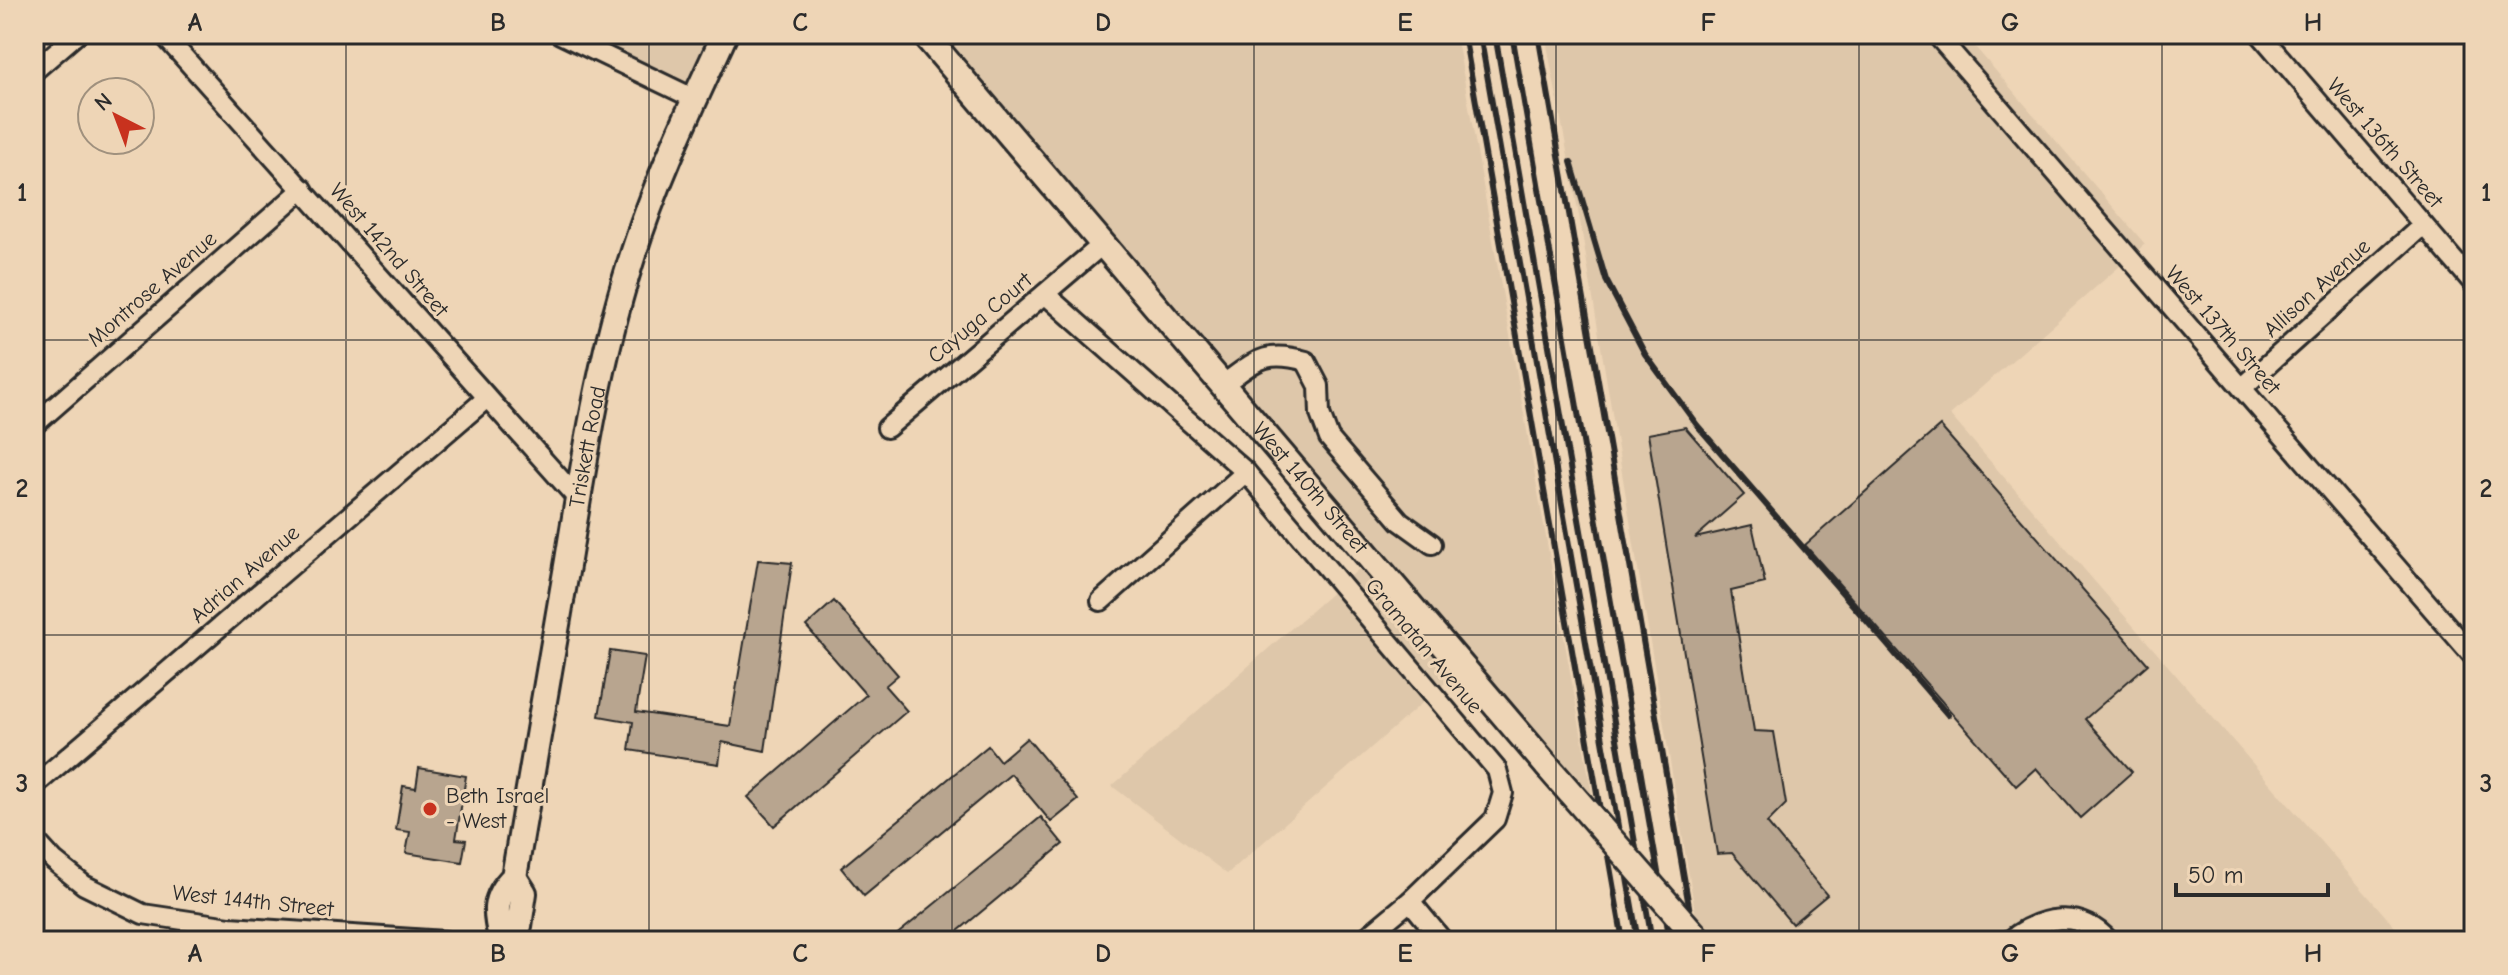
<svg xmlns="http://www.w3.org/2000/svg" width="2508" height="975" viewBox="0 0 2508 975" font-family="'Comic Neue',sans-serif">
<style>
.built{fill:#dec7aa}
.building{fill:#b8a58f;stroke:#2b2b2b;stroke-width:2}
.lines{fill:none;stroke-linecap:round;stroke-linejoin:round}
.street-casing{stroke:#2b2b2b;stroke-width:24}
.secondary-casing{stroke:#2b2b2b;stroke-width:30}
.street{stroke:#eed5b6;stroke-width:18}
.secondary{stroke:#eed5b6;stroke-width:24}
.rail{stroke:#2b2b2b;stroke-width:6}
.secondary-bridge-casing{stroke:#2b2b2b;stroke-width:30;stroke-linecap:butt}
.secondary-bridge{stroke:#eed5b6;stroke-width:24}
.grid{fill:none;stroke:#2b2b2b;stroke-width:2;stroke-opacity:0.55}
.poi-dot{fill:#c8321e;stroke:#eed5b6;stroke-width:3}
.labels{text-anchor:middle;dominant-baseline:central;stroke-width:6;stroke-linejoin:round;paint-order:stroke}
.street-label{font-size:22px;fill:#2b2b2b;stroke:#eed5b6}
.poi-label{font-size:22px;fill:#2b2b2b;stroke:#eed5b6;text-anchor:start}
.neatline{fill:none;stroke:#2b2b2b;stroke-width:3}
.grid-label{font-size:26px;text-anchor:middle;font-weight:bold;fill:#2b2b2b}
</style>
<rect width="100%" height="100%" fill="#eed5b6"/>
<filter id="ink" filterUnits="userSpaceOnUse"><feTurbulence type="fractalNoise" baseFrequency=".0125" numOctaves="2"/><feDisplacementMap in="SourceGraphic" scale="16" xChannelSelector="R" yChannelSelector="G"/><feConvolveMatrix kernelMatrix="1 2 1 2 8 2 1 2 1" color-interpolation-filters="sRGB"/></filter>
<g filter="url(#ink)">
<g class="built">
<path d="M568 34H717L690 89Z"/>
<path d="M937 34H1456L1600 839 1454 675 1227 874 1112 786 1376 554Z"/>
<path d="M1545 34H1964L2145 244 1950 415 2407 941H1700L1580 221Z"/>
</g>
<g class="building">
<path d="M1940 426 2148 664 2085 719 2132 772 2080 818 2036 768 2016 786 1805 545Z"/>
<path d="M1685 427 1744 495 1695 538 1752 525 1765 583 1731 591 1754 731 1774 732 1786 804 1767 823 1827 895 1792 924 1732 853 1717 854 1648 434Z"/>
<path d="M758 560 792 563 765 751 722 742 719 764 629 750 633 722 599 716 610 651 645 656 636 712 730 726Z"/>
<path d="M834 601 898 675 885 686 907 711 774 826 748 797 866 695 806 626Z"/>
<path d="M1027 738 1078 800 1051 822 1011 774 864 896 841 868 988 746 1000 761Z"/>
<path d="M419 768 466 776 456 839 466 840 462 862 406 853 410 832 396 830 403 786 416 788Z"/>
<path d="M1041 817 1063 844 946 941H889Z"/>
</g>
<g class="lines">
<defs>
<g id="street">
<path d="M163 34 578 499"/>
<path d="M560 34 695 99"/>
<path d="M1936 34 2474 657"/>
<path d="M2260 34 2474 284"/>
<path d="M34 71 77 34"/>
<path d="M1045 294 1246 472 1497 770 1503 793 1495 819 1410 901 1362 941"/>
<path d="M1222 385C1255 362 1263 349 1306 361L1319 386 1320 414 1329 438 1400 521 1432 544"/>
<path d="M2242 388 2423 225"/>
<path d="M34 425 303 189"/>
<path d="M887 428 1103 244"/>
<path d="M1101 601 1246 472"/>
<path d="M34 786 487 398"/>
<path d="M34 839 54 861 84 885 143 914 230 927 445 941"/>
<path d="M1410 901 1443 941"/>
<path d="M2009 941C2040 916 2080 908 2109 941"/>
</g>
<g id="secondary">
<path id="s1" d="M924 34 1547 766"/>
<path id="s2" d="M502 941C495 914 492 898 514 877 531 772 550 666 568 560 584 461 600 360 630 264 654 185 690 109 725 34"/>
<path d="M507 941 519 926 524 893 514 877"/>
</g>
</defs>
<use href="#street" class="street-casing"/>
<use href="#secondary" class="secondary-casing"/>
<use href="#street" class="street"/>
<use href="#secondary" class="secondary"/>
<g class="rail">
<path d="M1464 34 1623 941"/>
<path d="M1480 34 1638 941"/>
<path d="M1495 34 1652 941"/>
<path d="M1512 34 1670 941"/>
<path d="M1538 34 1695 941"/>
<path d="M1571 162 1606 280 1645 354 1697 425 1948 715"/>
</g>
<defs>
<path id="secondary-bridge" d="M1547 766 1700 941"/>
</defs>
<use href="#secondary-bridge" class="secondary-bridge-casing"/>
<use href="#secondary-bridge" class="secondary-bridge"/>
</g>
</g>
<path class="grid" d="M346 34V941M649 34V941M952 34V941M1254 34V941M1556 34V941M1859 34V941M2162 34V941M34 340H2474M34 635H2474"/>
<circle class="poi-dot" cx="430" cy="809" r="8"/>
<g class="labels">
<g class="street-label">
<text transform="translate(2385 143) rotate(49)">West 136th Street</text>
<text transform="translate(389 250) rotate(49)">West 142nd Street</text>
<text transform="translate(2317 288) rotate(-42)">Allison Avenue</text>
<text transform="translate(152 289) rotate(-41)">Montrose Avenue</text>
<text transform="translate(980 318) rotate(-40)">Cayuga Court</text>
<text transform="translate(2223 330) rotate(49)">West 137th Street</text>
<text stroke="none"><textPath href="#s2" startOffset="506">Triskett Road</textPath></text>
<text stroke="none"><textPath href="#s1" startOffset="596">West 140th Street</textPath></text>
<text transform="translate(245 574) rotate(-41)">Adrian Avenue</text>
<text transform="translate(1424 646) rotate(50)">Gramatan Avenue</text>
<text transform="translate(253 901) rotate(6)">West 144th Street</text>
</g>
<g class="poi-label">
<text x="446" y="796">Beth Israel<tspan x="446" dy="25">- West</tspan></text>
</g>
</g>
<rect width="2508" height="975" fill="none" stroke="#eed5b6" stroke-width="88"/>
<g transform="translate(116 116) rotate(318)"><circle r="38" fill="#eed5b6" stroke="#a0917e" stroke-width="2"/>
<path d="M0-6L14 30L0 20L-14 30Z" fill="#c8321e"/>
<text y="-12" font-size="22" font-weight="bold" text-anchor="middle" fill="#2b2b2b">N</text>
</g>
<path d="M2176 883v12h152v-12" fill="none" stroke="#2b2b2b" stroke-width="4"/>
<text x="2188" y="883" font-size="24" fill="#2b2b2b" stroke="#eed5b6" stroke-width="6" paint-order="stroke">50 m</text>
<rect x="44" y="44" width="2420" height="887" class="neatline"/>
<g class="grid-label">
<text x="195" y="31">A</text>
<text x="498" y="31">B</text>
<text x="800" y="31">C</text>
<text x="1103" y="31">D</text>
<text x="1405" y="31">E</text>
<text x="1708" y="31">F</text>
<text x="2010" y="31">G</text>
<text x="2313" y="31">H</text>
<text x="22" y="201">1</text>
<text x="2486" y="201">1</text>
<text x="22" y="497">2</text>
<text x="2486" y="497">2</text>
<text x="22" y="792">3</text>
<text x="2486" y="792">3</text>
<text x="195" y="962">A</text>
<text x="498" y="962">B</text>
<text x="800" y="962">C</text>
<text x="1103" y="962">D</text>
<text x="1405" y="962">E</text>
<text x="1708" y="962">F</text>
<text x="2010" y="962">G</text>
<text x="2313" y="962">H</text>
</g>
</svg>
